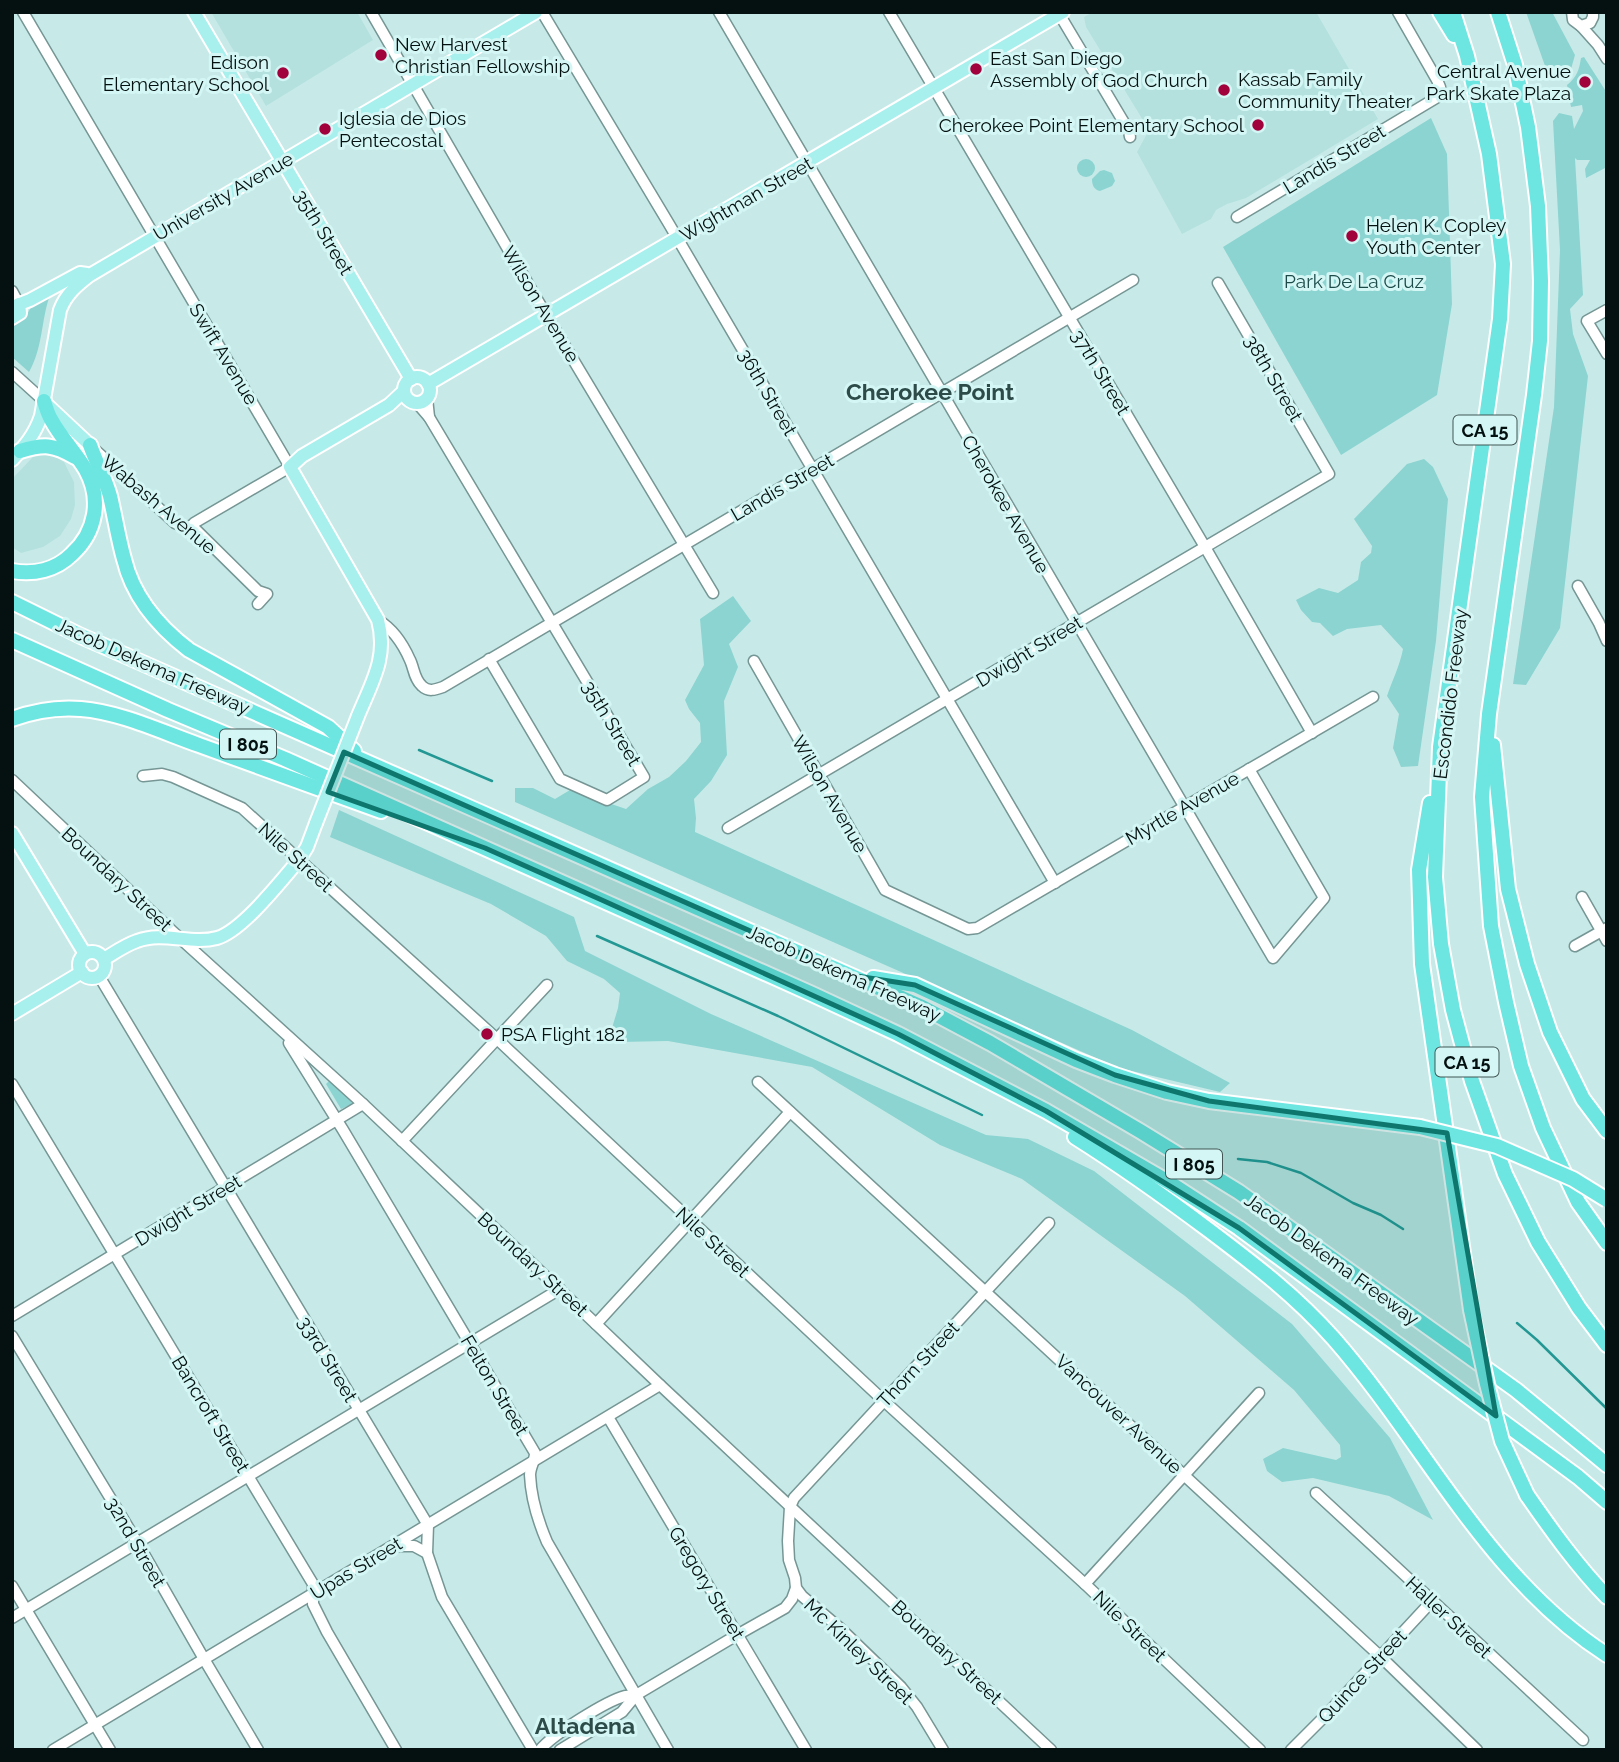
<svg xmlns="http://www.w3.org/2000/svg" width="1619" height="1762" viewBox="0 0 1619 1762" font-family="Raleway,sans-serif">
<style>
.built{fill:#b4e1de}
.green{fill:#8cd4d1}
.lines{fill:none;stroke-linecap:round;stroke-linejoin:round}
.stream{stroke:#239793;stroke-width:2.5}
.minor-casing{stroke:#759694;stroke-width:13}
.major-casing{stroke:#fff;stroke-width:16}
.highway-casing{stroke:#fff;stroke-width:18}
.minor{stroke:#fff;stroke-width:10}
.major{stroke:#a7f0ed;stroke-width:12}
.highway{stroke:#6de6e1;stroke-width:14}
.major-bridge-casing{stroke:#fff;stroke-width:16;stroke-linecap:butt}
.highway-bridge-casing{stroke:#fff;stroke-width:18;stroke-linecap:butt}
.major-bridge{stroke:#a7f0ed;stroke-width:12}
.highway-bridge{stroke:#6de6e1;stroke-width:14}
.marked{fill:#0f766e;fill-opacity:0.2;stroke:#0f766e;stroke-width:5;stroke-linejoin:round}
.poi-dot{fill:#a1023b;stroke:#d4f7f5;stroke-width:2.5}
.labels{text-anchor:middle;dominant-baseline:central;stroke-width:6;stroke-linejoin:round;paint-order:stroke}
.shield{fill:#d4f7f5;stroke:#435655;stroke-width:2}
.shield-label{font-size:18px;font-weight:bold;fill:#051110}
.poi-label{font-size:19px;fill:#051110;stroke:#d4f7f5;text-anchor:start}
.street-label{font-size:19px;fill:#051110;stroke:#d4f7f5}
.park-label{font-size:19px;fill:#1c4b49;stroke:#d4f7f5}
.quarter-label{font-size:23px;font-weight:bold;fill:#2d4b49;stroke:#d4f7f5}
</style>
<rect width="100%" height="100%" fill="#c7eae8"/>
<g class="built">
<path d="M211 12H357L373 40 266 106Z"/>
<path d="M1093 12H1316L1378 119 1246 198 1227 204 1216 210 1211 219 1182 234 1137 152 1149 130 1086 27 1084 17Z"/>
<path d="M43 455 56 457 64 462 74 482 75 505 71 519 60 536 43 547 21 553 12 547V479L33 457Z"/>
</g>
<g class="green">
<path d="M1526 12H1552L1575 55 1569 76 1550 80Z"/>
<path d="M1584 57 1607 93V167L1586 178 1585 169 1590 160H1577L1575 158 1583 295 1570 309 1573 334 1588 376 1560 628 1526 685 1513 684 1554 407 1560 250 1553 121 1559 113 1572 116 1574 129 1583 111 1582 105 1571 107 1567 85C1577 77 1579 70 1581 58Z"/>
<path d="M1431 118 1447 154 1452 304 1437 395 1341 455 1223 247Z"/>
<circle cx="1086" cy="168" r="9"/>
<path d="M1104 170 1112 173 1115 181 1112 186 1100 191C1094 190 1092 185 1092 179L1100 171Z"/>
<path d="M50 295C41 320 43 348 29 372L12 357V327L25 318 34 302Z"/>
<path d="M1424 459 1433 467 1448 499 1436 641 1418 766 1401 767 1393 748 1399 714 1387 696C1392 681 1400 665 1403 649L1381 625 1347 629 1333 636 1320 623 1312 622 1301 610 1296 600 1319 588 1338 593 1358 580 1361 562 1371 553 1372 546 1354 519 1407 464Z"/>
<path d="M733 596 751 621 729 644 738 667 724 701 727 755 711 781 694 799 696 818 695 832 1132 1030 1230 1083 1220 1092 1119 1068 515 802V788H533L555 799 570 790 626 809 648 789 669 777 686 761 701 742 700 723 689 709 685 700 704 665 700 619Z"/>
<path d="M339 810 574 917 585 951 711 1014 986 1135 1028 1139 1094 1171 1292 1324 1390 1438 1433 1520 1389 1496 1313 1478 1282 1482 1267 1471 1263 1459 1283 1448 1336 1460 1341 1457 1340 1445 1294 1390 1185 1296 1022 1179 940 1145 812 1067 668 1041 619 1042 612 1028 618 1008 620 993 604 979 567 961 546 936 491 904 330 837Z"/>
<path d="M330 1080 351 1099 352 1104 341 1109 326 1084Z"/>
</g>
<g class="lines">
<g class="stream">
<path d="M419 750 492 781"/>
<path d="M597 936 778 1016 982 1115"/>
<path d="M1238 1159 1267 1162 1301 1173 1353 1203 1381 1215 1403 1229"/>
<path d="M1517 1323 1537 1340 1607 1409"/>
</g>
<defs>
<g id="minor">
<path d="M23 12 290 467 194 523 192 526"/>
<path d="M371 12 538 301 713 593"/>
<path d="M542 12 669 224 1055 883"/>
<path d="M719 12 1273 958 1324 898 1249 769"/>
<path d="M889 12 1205 547 1312 733"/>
<path d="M1058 12 1129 131 1130 137"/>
<path d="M1572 12 1573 20 1581 26 1590 23 1593 17V12"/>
<path d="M1581 26 1598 45 1607 59"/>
<path d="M1237 217 1436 98 1440 87 1437 80 1398 12"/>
<path d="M12 291 19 304"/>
<path d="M1607 310 1587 321 1607 354"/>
<path d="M12 372 44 401"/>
<path d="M427 398 429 417"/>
<path d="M417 403 429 417 644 777 607 800 560 779 489 659"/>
<path d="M93 448 175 523 184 527 192 526 258 591 267 594 258 604"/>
<path d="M1578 586 1599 623 1607 641"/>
<path d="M378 620C393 629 403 644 410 660 414 668 414 679 422 686 428 692 435 690 443 687L1133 280"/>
<path d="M754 661 885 890 968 929 977 928 1373 697"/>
<path d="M143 776 162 774 173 777 242 808 497 1039 884 1401 1085 1584 1260 1750"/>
<path d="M12 780 172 931 363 1104 596 1324 660 1385 1051 1750"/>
<path d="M728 828 1329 474 1218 283"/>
<path d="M1582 897 1607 941"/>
<path d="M1575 946 1607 928"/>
<path d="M99 976 428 1525 427 1553 442 1597 533 1750"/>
<path d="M289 1043 343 1130 535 1453C535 1461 530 1467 530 1475 531 1498 538 1521 547 1542L668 1750"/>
<path d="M758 1082 1381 1657 1477 1750"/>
<path d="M12 1084 313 1584V1604L327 1632 396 1750"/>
<path d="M402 1141 547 985"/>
<path d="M12 1316 363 1104"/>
<path d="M596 1324 790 1112"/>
<path d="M12 1336 137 1542 204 1659 258 1750"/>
<path d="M608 1417 806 1750"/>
<path d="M1316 1493 1583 1740"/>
<path d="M393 1546H414L427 1553"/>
<path d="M1085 1584 1259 1393"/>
<path d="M12 1586 110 1750"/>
<path d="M12 1618 560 1289"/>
<path d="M53 1750 660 1385"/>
<path d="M540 1750C552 1735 606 1701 625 1696 626 1696 635 1695 636 1695"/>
<path d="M560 1750 622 1712 636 1695 737 1635 785 1608 792 1599 796 1588"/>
<path d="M943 1750 917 1707 901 1687 841 1629 802 1596 796 1588 795 1578 789 1560 788 1541 790 1507 794 1498 1049 1223"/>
<path d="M1291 1750 1329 1712 1432 1601"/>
</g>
<g id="major">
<path d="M194 12 411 379"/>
<path d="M12 307 30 300 80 273 87 274"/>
<path d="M12 318 20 313 19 304"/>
<circle cx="417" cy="390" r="13"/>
<path d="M428 384 1063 12"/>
<path d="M44 402 90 445"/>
<path d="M12 460C25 446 35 434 41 416L60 310C66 294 77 285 90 275L536 12"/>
<path d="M358 716C372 682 388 657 378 620L290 467 302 456 389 405 404 391"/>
<path d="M12 833 85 954"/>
<circle cx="92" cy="965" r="13"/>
<path d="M104 959C114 953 125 945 137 941 163 931 191 945 217 938 242 931 281 881 299 860L307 847 316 823"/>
<path d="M12 1014 82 972"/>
</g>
<g id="highway">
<path d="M1440 12 1454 35"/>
<path d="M1453 12 1467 56 1489 154 1503 264 1500 319 1440 747 1435 877 1441 944 1453 1010 1472 1081 1505 1174 1538 1242 1579 1308 1607 1345"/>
<path d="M1498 12 1515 65 1528 127 1538 206 1541 281 1540 341 1534 395 1489 714 1482 797 1491 926 1506 1002 1521 1066 1543 1128 1578 1202 1607 1243"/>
<path d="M90 445C96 462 105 478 110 496 115 517 118 538 124 559 133 597 159 627 189 650L328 727 354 751"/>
<path d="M20 451C44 444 53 444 75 457"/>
<path d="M12 571C34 575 56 570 72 554 96 532 102 499 86 470 76 453 62 439 52 421 48 415 46 408 44 401"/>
<path d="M12 602 81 636 922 1007 990 1043 1140 1131 1239 1192 1516 1390 1607 1465"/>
<path d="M12 640 168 710 285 759 812 994 898 1034 1046 1111 1170 1183 1239 1228 1578 1477 1607 1502"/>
<path d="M12 719C34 711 57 707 81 709 120 712 162 732 199 745 259 767 320 789 381 811"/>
<path d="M1493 745 1508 889 1527 964 1550 1032 1583 1099 1607 1131"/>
<path d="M1430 803 1419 870 1422 964 1471 1310"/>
<path d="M873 978 915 985 1076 1060 1115 1075 1167 1092 1209 1101 1420 1127"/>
<path d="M1075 1137C1121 1166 1166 1198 1210 1231 1255 1265 1296 1296 1334 1339 1425 1443 1487 1578 1607 1655"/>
<path d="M1527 1495C1552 1531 1577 1566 1607 1597"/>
</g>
</defs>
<use href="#minor" class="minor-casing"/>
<use href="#major" class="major-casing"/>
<use href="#highway" class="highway-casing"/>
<use href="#minor" class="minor"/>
<use href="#major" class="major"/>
<use href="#highway" class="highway"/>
<defs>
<path id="major-bridge" d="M316 823 358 716"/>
<g id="highway-bridge">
<path d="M1420 1127 1497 1146 1573 1179 1607 1200"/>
<path d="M1471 1310 1487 1384 1502 1441 1527 1495"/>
</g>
</defs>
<use href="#major-bridge" class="major-bridge-casing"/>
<use href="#highway-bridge" class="highway-bridge-casing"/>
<use href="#major-bridge" class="major-bridge"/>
<use href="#highway-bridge" class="highway-bridge"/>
</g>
<path class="marked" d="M344 752 850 975 915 985 1115 1075 1209 1101 1447 1133 1496 1416 1239 1228 1046 1111 898 1034 604 901 485 848 328 792Z"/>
<g class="poi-dot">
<circle cx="381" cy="55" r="7"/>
<circle cx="976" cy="69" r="7"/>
<circle cx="283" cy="73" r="7"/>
<circle cx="1585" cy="82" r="7"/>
<circle cx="1224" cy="90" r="7"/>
<circle cx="1258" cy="125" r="7"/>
<circle cx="325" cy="129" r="7"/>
<circle cx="1352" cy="236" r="7"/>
<circle cx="487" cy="1034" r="7"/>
</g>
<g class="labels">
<g class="shield">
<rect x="1453.5" y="415.5" width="63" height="29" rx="5"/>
<rect x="220" y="729.5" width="56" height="29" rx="5"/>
<rect x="1435.5" y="1047.5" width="63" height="29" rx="5"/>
<rect x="1166" y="1149.5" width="56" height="29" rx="5"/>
</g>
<g class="shield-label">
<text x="1485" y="430">CA 15</text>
<text x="248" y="744">I 805</text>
<text x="1467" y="1062">CA 15</text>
<text x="1194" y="1164">I 805</text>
</g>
<g class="poi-label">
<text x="395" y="44">New Harvest<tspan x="395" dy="22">Christian Fellowship</tspan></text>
<text x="990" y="58">East San Diego<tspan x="990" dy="22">Assembly of God Church</tspan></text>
<text x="269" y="62" text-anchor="end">Edison<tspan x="269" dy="22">Elementary School</tspan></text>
<text x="1571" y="71" text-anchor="end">Central Avenue<tspan x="1571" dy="22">Park Skate Plaza</tspan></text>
<text x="1238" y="79">Kassab Family<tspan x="1238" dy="22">Community Theater</tspan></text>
<text x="339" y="118">Iglesia de Dios<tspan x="339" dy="22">Pentecostal</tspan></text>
<text x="1244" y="125" text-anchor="end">Cherokee Point Elementary School</text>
<text x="1366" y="225">Helen K. Copley<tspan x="1366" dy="22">Youth Center</tspan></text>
<text x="501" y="1034">PSA Flight 182</text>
</g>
<g class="street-label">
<text transform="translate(1334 159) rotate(-31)">Landis Street</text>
<text transform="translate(223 196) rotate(-30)">University Avenue</text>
<text transform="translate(746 199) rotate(-30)">Wightman Street</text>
<text transform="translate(324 232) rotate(59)">35th Street</text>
<text transform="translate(541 304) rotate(59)">Wilson Avenue</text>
<text transform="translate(224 354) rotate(59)">Swift Avenue</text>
<text transform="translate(1101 372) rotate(59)">37th Street</text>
<text transform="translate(1274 378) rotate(60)">38th Street</text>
<text transform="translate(768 392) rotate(60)">36th Street</text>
<text transform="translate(782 487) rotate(-30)">Landis Street</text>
<text transform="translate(159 504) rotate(40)">Wabash Avenue</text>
<text transform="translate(1006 504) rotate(60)">Cherokee Avenue</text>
<text transform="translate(1029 651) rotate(-31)">Dwight Street</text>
<text transform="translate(153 666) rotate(24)">Jacob Dekema Freeway</text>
<text transform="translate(1450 694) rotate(-83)">Escondido Freeway</text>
<text transform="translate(612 723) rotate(59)">35th Street</text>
<text transform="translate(830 794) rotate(60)">Wilson Avenue</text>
<text transform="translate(1182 808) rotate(-30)">Myrtle Avenue</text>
<text transform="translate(296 857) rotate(42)">Nile Street</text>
<text transform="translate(117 879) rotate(43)">Boundary Street</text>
<text transform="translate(844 973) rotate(24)">Jacob Dekema Freeway</text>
<text transform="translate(188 1210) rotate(-31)">Dwight Street</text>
<text transform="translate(713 1242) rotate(43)">Nile Street</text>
<text transform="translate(1332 1259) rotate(36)">Jacob Dekema Freeway</text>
<text transform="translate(533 1264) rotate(43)">Boundary Street</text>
<text transform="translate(328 1359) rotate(59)">33rd Street</text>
<text transform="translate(918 1364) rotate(-47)">Thorn Street</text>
<text transform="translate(495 1385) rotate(59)">Felton Street</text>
<text transform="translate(211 1414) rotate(59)">Bancroft Street</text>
<text transform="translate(1119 1414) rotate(43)">Vancouver Avenue</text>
<text transform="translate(136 1542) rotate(60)">32nd Street</text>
<text transform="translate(356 1568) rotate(-31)">Upas Street</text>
<text transform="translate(707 1583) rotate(59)">Gregory Street</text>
<text transform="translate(1449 1617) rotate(43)">Haller Street</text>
<text transform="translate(1130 1626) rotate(44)">Nile Street</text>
<text transform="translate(859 1651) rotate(44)">Mc Kinley Street</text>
<text transform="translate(947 1652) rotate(43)">Boundary Street</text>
<text transform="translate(1362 1676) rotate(-47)">Quince Street</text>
</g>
<g class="park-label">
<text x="1354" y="281">Park De La Cruz</text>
</g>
<g class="quarter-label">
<text x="930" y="391">Cherokee Point</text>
<text x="585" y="1725">Altadena</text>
</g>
</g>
<rect width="1619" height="1762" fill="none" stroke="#051110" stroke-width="28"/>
</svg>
